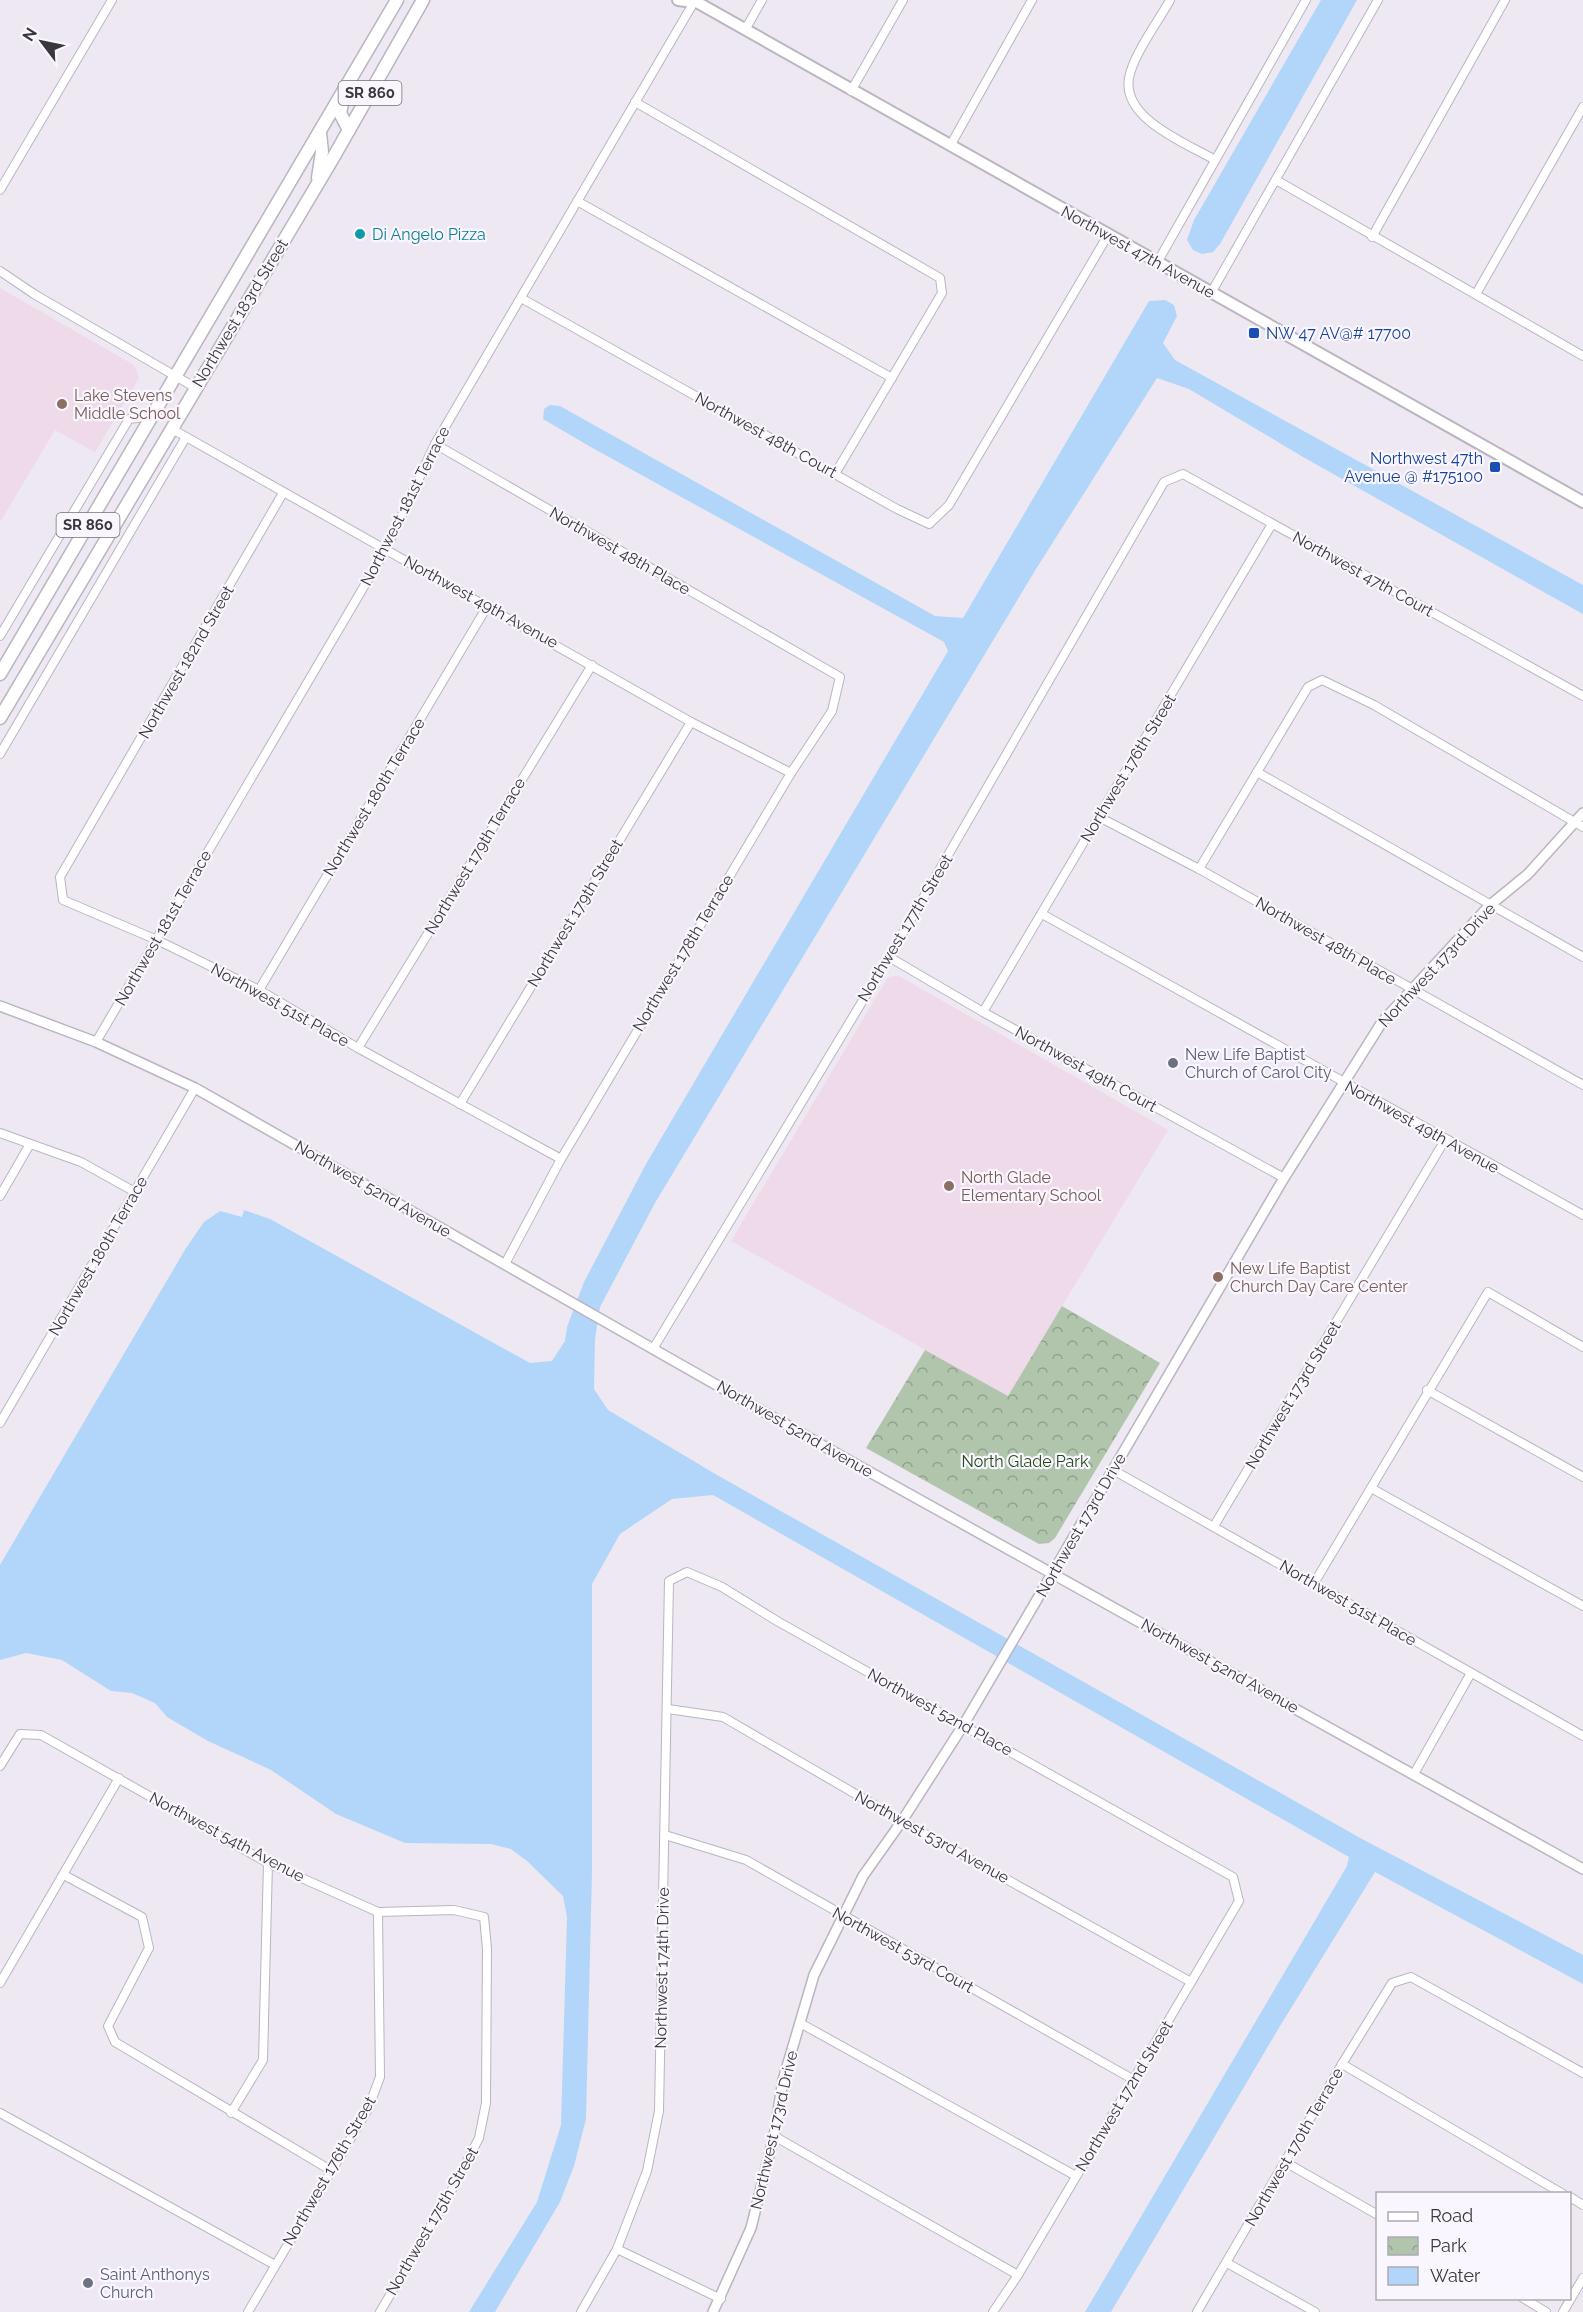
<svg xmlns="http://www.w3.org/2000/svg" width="1583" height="2312" viewBox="0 0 1583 2312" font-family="Raleway,sans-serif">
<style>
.education{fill:#efdae9}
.park{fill:url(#park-crowns)}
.water{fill:#b1d6f9}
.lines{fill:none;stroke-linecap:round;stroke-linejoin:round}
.minor-casing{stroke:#bab5c0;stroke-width:10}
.tertiary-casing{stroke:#bab5c0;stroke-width:12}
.secondary-casing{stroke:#bab5c0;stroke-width:14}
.primary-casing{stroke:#bab5c0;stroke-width:15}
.minor{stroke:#fff;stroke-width:8}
.tertiary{stroke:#fff;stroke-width:9}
.secondary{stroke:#fff;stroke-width:10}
.primary{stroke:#fff;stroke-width:12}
.culture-dot{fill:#0f9aa8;stroke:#faf6ff;stroke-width:2}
.transit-dot{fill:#1a4fb4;stroke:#faf6ff;stroke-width:2}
.education-dot{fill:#8d6e63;stroke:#faf6ff;stroke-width:2}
.worship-dot{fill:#6b7280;stroke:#faf6ff;stroke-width:2}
.labels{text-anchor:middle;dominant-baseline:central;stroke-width:4.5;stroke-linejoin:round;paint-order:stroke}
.shield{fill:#faf6ff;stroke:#747176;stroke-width:1.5}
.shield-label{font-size:15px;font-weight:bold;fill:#3a383c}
.culture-label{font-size:16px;fill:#0d838f;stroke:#faf6ff;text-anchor:start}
.street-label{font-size:16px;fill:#3a383c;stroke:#faf6ff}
.transit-label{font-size:16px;fill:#164399;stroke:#faf6ff;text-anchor:start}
.education-label{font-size:16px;fill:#785e54;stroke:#faf6ff;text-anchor:start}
.worship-label{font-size:16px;fill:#5b616d;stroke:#faf6ff;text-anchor:start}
.park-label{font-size:16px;fill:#214a17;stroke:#faf6ff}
</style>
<defs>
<pattern id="park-crowns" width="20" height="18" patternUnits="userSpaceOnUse" patternTransform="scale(1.5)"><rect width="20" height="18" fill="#b1c5ad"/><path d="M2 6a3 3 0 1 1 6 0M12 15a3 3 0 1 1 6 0" fill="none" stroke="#91a18e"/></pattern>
</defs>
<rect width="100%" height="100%" fill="#eee8f3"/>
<g class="education">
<path d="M0 288 134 365 139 378 95 452 55 430 0 522Z"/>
<path d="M893 976H899L1168 1130 1008 1396 731 1241 887 979Z"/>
</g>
<path class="park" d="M1062 1306 1160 1363 1055 1538 1049 1543 1039 1544 866 1448 925 1350 1008 1396Z"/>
<g class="water">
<path d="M1321 0H1357L1220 244 1213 252 1202 254 1193 250 1187 240 1194 220Z"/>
<path d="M1165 300 1174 305 1177 316 1163 343 1175 360 1583 585V614L1303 457 1189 389 1157 378 1036 569 655 1203 600 1307 595 1339 594 1389 608 1410 717 1475 1362 1839 1583 1955V1984L1375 1872 1280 2026 1111 2312H1085L1347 1866 1349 1857 713 1495 672 1499 620 1534 592 1584V1872L586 2119 574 2166 560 2202 495 2312H469L537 2202 561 2125 567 1917 563 1896 527 1861 511 1849 491 1844 405 1843 336 1814 271 1770 208 1741 167 1717 155 1703 132 1693 111 1691 62 1660 26 1653 0 1660V1565L186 1248 204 1222 220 1211 242 1217 244 1210 270 1219 530 1363 552 1361 565 1341 567 1327 584 1282 646 1164 948 651 944 642 589 446 543 419 544 409 550 405 560 406 935 616 963 618 1149 301Z"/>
</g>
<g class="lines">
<defs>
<g id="minor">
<path d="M1170 0C1158 22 1133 55 1129 78 1122 119 1186 143 1215 160"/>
<path d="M745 30 762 0"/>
<path d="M851 91 903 0"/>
<path d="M635 102 940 278 942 293 835 474"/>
<path d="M950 146 1032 0"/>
<path d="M1276 180 1583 356"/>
<path d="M0 190 112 0"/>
<path d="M577 201 892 378"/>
<path d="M1372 237 1505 0"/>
<path d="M1157 263 1306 0"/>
<path d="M0 271 34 294 196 388"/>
<path d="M1211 293 1378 0"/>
<path d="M1476 294 1583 107"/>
<path d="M521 298 897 509 929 524 949 505 1108 235"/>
<path d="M172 429 691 722 791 773"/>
<path d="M435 444 840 677 832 711 791 773 561 1159 505 1264"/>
<path d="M283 493 60 877 63 900 157 940 259 990 358 1048 561 1159"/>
<path d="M0 636 129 419 152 416"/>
<path d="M0 754 186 437"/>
<path d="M1257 772 1583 957"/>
<path d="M1099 817 1199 869 1583 1085"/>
<path d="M1199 869 1308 687 1322 680 1374 705 1583 827"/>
<path d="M1042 914 1583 1215"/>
<path d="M889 957 983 1012 1284 1178"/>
<path d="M259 990 488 605"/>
<path d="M983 1012 1272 524"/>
<path d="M96 1042 386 549 435 444 694 2"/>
<path d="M358 1048 592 665"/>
<path d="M460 1104 691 722"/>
<path d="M0 1133 81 1162 135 1192"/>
<path d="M0 1196 30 1144"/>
<path d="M653 1349 889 957 1164 482 1183 474 1583 696"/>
<path d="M1427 1390 1583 1477"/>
<path d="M0 1423 195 1088"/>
<path d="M1113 1470 1583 1736"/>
<path d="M1371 1488 1583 1606"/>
<path d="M1214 1526 1445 1140"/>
<path d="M1313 1585 1488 1292 1583 1347"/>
<path d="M668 1709 723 1717 902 1821 1191 1982"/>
<path d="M0 1766 20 1734 41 1735 268 1863 378 1912 454 1910 484 1917 487 1949 486 2103 479 2138 454 2186 380 2312"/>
<path d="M1414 1774 1471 1673"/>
<path d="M665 1835 746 1860 1134 2080"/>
<path d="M64 1875 142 1917 149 1948 108 2026 115 2042 332 2171"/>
<path d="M0 1983 119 1778"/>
<path d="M800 2023 1076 2176"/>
<path d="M1342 2064 1563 2194"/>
<path d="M0 2113 275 2265"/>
<path d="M231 2113 263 2060 268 1863"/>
<path d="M774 2136 1018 2275"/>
<path d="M1285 2162 1378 2215"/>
<path d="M1570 2197 1583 2205"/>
<path d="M617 2249 721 2299"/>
<path d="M1227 2263 1315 2312"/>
<path d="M1523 2298 1546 2312"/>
<path d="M248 2312 368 2109 380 2077 378 1912"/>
<path d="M581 2312 617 2249 647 2171 659 2111 669 1581 687 1572 722 1587 777 1621 1233 1877 1239 1901 1018 2275 993 2312"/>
<path d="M1197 2312 1342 2064 1392 1983 1411 1977 1583 2073"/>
<path d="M1563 2312 1583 2278"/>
</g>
<g id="tertiary">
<path d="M0 1006 96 1042 195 1088 857 1465 1583 1869"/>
<path d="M713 2312 751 2228 774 2136 783 2080 814 1975 863 1876 902 1821 964 1724 1284 1178 1382 1022 1489 906 1528 874 1583 813"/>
</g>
<g id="secondary">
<path d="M678 0 694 2"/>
<path d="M693 0 1583 502"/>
</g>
<g id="primary">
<path d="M343 99 340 113 349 130"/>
<path d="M318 178 322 152 320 133"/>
<path d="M0 674 397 0"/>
<path d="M0 718 333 158 423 0"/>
</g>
</defs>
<use href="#minor" class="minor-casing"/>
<use href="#tertiary" class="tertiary-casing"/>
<use href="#secondary" class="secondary-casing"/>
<use href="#primary" class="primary-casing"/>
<use href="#minor" class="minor"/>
<use href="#tertiary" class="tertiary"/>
<use href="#secondary" class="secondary"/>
<use href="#primary" class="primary"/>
</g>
<circle class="culture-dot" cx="360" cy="234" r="6"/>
<g class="transit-dot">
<rect x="1248" y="327" width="12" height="12" rx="3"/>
<rect x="1489" y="461" width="12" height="12" rx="3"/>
</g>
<g class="education-dot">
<circle cx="62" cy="404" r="6"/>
<circle cx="949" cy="1186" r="6"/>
<circle cx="1218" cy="1277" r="6"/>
</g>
<g class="worship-dot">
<circle cx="1173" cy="1063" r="6"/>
<circle cx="88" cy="2283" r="6"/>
</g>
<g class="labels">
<g class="shield">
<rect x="338.5" y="81" width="63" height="24" rx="4.5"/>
<rect x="56.5" y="513" width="63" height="24" rx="4.5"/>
</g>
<g class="shield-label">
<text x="370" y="93">SR 860</text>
<text x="88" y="525">SR 860</text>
</g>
<g class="culture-label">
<text x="372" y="234">Di Angelo Pizza</text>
</g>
<g class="street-label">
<text transform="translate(1138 252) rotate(29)">Northwest 47th Avenue</text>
<text transform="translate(240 313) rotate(-59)">Northwest 183rd Street</text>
<text transform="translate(766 435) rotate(29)">Northwest 48th Court</text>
<text transform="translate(405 506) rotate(-63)">Northwest 181st Terrace</text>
<text transform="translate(620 551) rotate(30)">Northwest 48th Place</text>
<text transform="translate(1363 574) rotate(29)">Northwest 47th Court</text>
<text transform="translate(481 602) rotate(29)">Northwest 49th Avenue</text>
<text transform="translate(186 662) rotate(-60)">Northwest 182nd Street</text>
<text transform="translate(1128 768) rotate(-59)">Northwest 176th Street</text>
<text transform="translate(374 797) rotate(-59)">Northwest 180th Terrace</text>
<text transform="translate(475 856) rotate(-59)">Northwest 179th Terrace</text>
<text transform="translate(575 913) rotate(-59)">Northwest 179th Street</text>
<text transform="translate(163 928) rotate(-60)">Northwest 181st Terrace</text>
<text transform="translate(905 928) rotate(-59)">Northwest 177th Street</text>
<text transform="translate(1326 941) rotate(30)">Northwest 48th Place</text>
<text transform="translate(683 953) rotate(-59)">Northwest 178th Terrace</text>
<text transform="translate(1437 965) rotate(-47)">Northwest 173rd Drive</text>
<text transform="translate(280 1005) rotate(29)">Northwest 51st Place</text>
<text transform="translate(1086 1069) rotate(29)">Northwest 49th Court</text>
<text transform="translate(1422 1127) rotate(29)">Northwest 49th Avenue</text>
<text transform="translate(373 1189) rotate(30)">Northwest 52nd Avenue</text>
<text transform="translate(98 1256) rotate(-60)">Northwest 180th Terrace</text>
<text transform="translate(1293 1395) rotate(-59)">Northwest 173rd Street</text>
<text transform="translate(795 1429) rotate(30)">Northwest 52nd Avenue</text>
<text transform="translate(1081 1525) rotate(-60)">Northwest 173rd Drive</text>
<text transform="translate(1348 1603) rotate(30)">Northwest 51st Place</text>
<text transform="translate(1220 1666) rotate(29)">Northwest 52nd Avenue</text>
<text transform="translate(940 1712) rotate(29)">Northwest 52nd Place</text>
<text transform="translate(227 1837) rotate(28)">Northwest 54th Avenue</text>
<text transform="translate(932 1837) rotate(29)">Northwest 53rd Avenue</text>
<text transform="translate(903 1950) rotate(29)">Northwest 53rd Court</text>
<text transform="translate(662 1968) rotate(-89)">Northwest 174th Drive</text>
<text transform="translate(1124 2096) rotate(-59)">Northwest 172nd Street</text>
<text transform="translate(774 2130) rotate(-77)">Northwest 173rd Drive</text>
<text transform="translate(1294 2147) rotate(-60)">Northwest 170th Terrace</text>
<text transform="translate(329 2171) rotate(-60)">Northwest 176th Street</text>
<text transform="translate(432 2221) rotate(-60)">Northwest 175th Street</text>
</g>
<g class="transit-label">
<text x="1266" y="333">NW 47 AV@# 17700</text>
<text x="1483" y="458" text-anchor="end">Northwest 47th<tspan x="1483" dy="18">Avenue @ #175100</tspan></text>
</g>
<g class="education-label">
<text x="74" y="395">Lake Stevens<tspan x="74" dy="18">Middle School</tspan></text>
<text x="961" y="1177">North Glade<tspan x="961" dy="18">Elementary School</tspan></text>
<text x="1230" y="1268">New Life Baptist<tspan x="1230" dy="18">Church Day Care Center</tspan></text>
</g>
<g class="worship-label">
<text x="1185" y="1054">New Life Baptist<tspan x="1185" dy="18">Church of Carol City</tspan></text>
<text x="100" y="2274">Saint Anthonys<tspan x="100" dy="18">Church</tspan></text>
</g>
<g class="park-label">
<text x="1025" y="1461">North Glade Park</text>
</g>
</g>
<rect x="1376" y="2192" width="195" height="108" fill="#faf6ff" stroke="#adaab1" stroke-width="1.5"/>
<rect x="1388" y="2212" width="30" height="9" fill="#ffffff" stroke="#adaab1" stroke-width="1.5"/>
<text x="1430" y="2222" font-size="18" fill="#3a383c">Road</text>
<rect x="1388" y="2237" width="30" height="18" fill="url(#park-crowns)" stroke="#adaab1" stroke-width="1.5"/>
<text x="1430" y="2252" font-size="18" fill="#3a383c">Park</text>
<rect x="1388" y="2267" width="30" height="18" fill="#b1d6f9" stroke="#adaab1" stroke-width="1.5"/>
<text x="1430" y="2282" font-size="18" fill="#3a383c">Water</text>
<g transform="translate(42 42) rotate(302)" stroke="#faf6ff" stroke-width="4.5" paint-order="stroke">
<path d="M0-4.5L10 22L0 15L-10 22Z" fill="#3a383c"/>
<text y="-9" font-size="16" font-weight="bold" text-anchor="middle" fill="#3a383c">N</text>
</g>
</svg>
